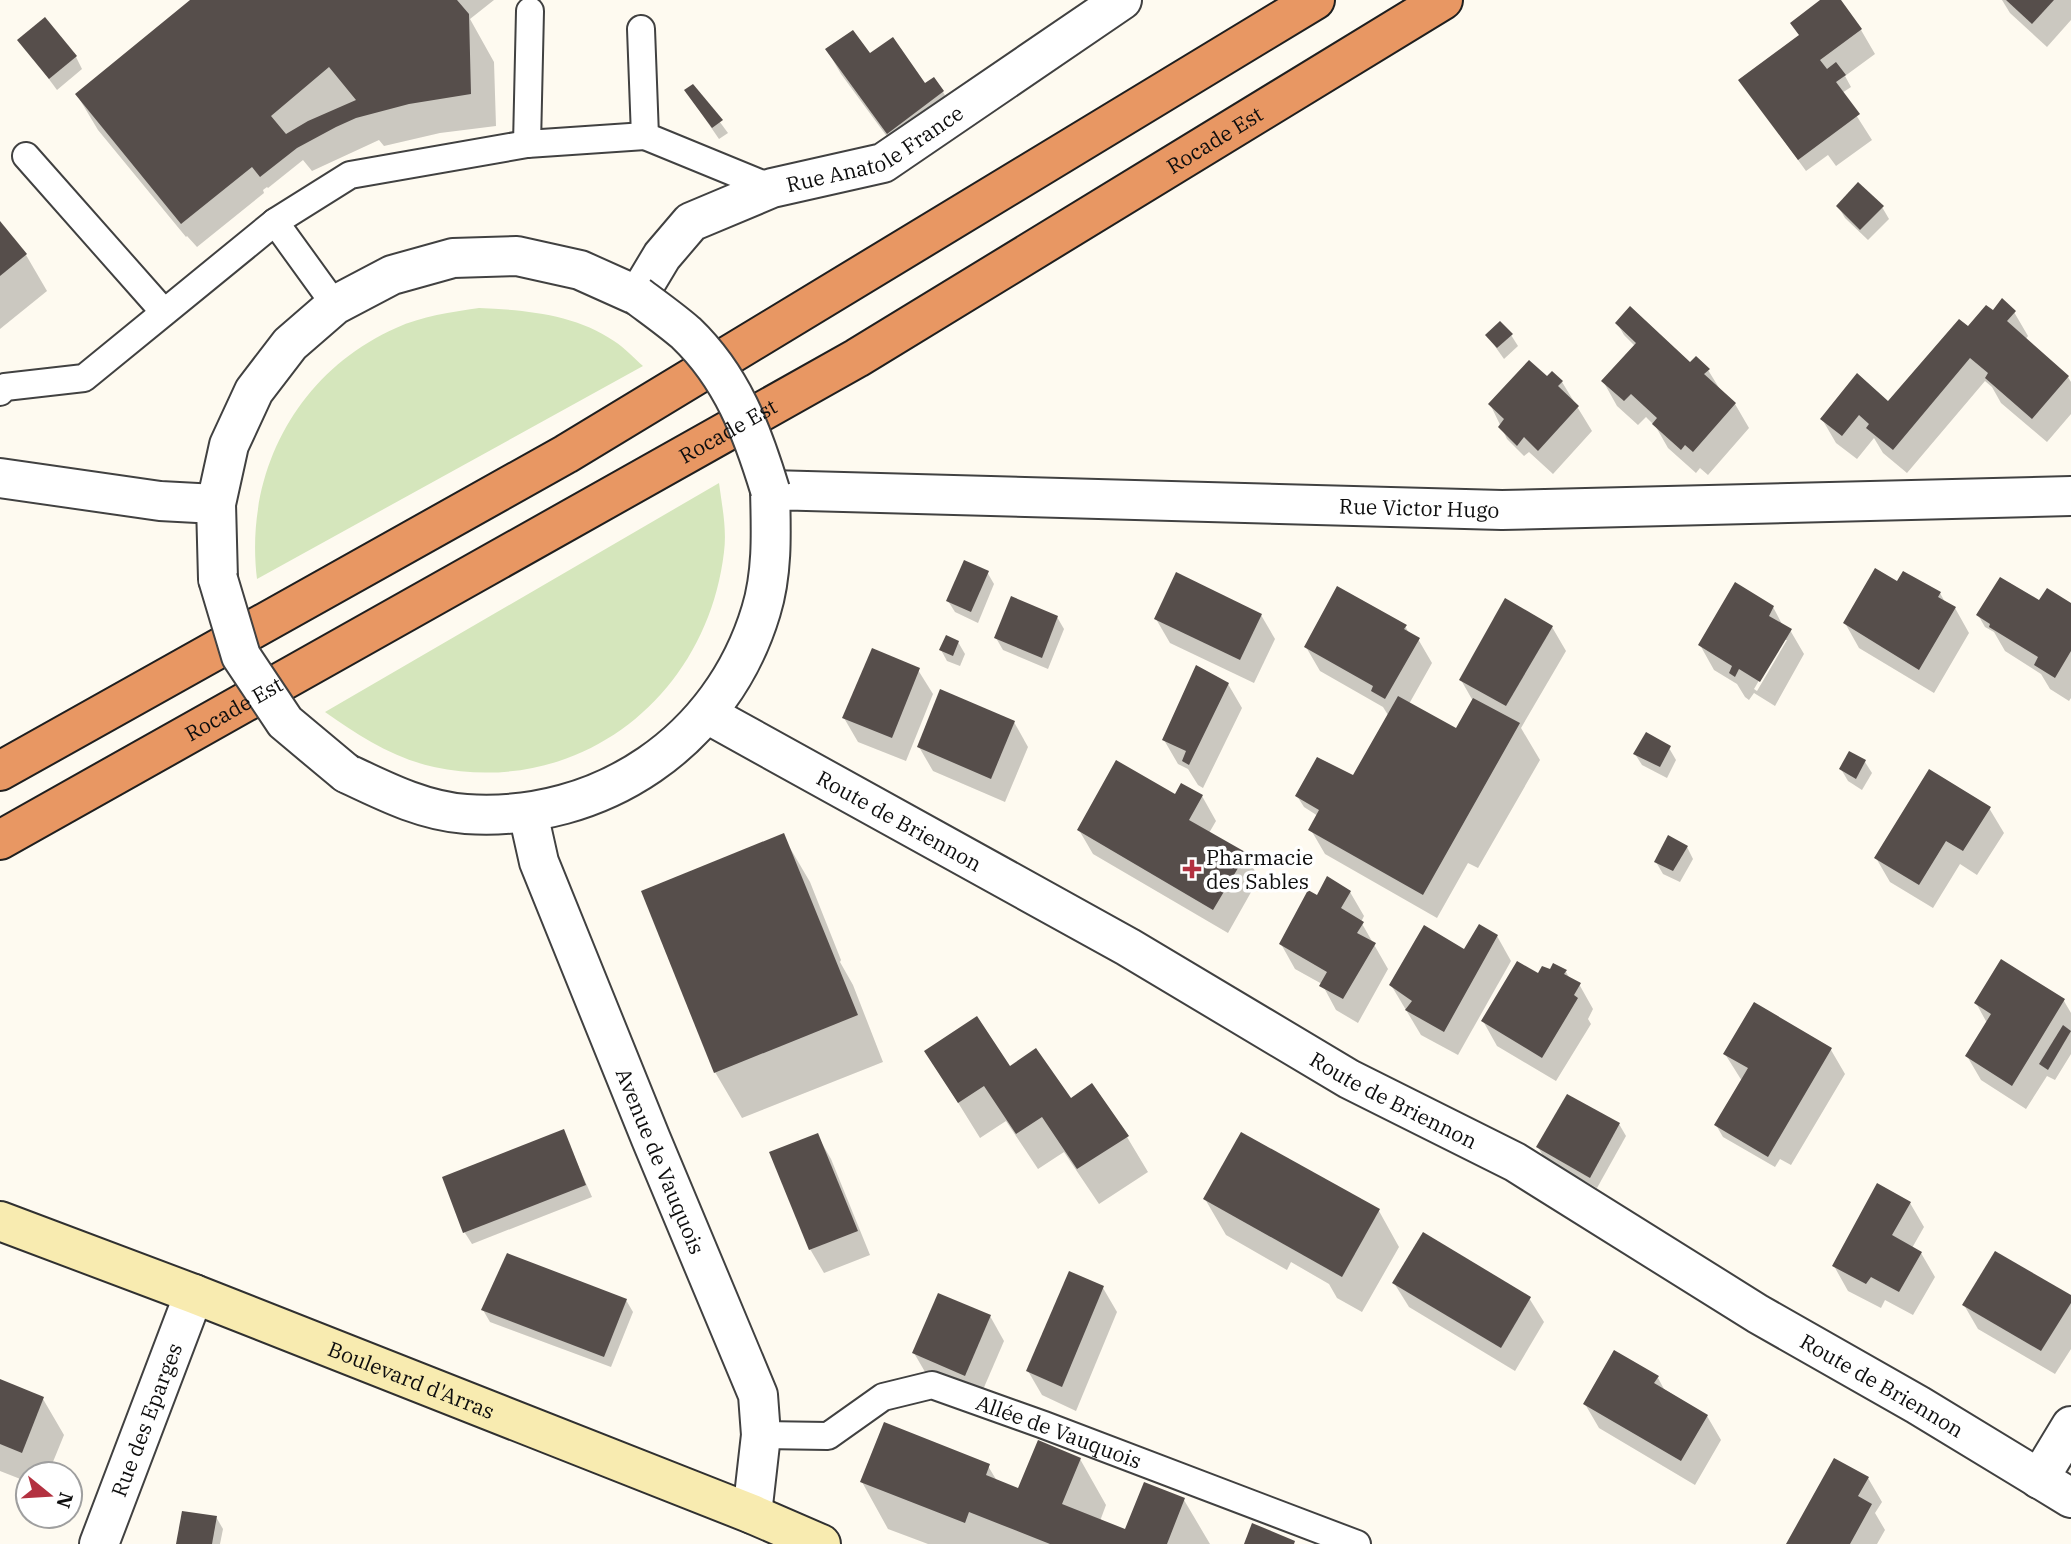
<svg xmlns="http://www.w3.org/2000/svg" width="2071" height="1544" viewBox="0 0 2071 1544" font-family="'IBM Plex Serif',serif">
<style>
.green{fill:#d5e6bc}
.shadow{fill:#0003;fill-rule:evenodd}
.building{fill:#564e4b;fill-rule:evenodd}
.lines{fill:none;stroke-linecap:round;stroke-linejoin:round}
.lane-casing{stroke:#414141;stroke-width:30}
.street-casing{stroke:#414141;stroke-width:42}
.secondary-casing{stroke:#303030;stroke-width:42}
.highway-casing{stroke:#1f1f1f;stroke-width:42}
.lane{stroke:#fff;stroke-width:26}
.street{stroke:#fff;stroke-width:38}
.secondary{stroke:#f8ebb0;stroke-width:38}
.highway{stroke:#e89763;stroke-width:38}
.street-bridge-casing{stroke:#414141;stroke-width:42;stroke-linecap:butt}
.street-bridge{stroke:#fff;stroke-width:38}
.poi-dot{fill:#b33140;stroke:#fff;stroke-width:2.5}
.labels{text-anchor:middle;dominant-baseline:central;stroke-width:7;stroke-linejoin:round;paint-order:stroke}
.street-label{font-size:21px;fill:#0e0e0e;stroke:#fff}
.poi-label{font-size:21px;fill:#0e0e0e;stroke:#fff;text-anchor:start}
</style>
<rect width="100%" height="100%" fill="#fefaf0"/>
<g class="green">
<path d="M479 308C525 310 575 314 614 341 625 348 634 358 643 366L257 579C244 473 297 372 396 328 422 316 451 312 479 308Z"/>
<path d="M719 483C722 506 727 529 724 552 707 697 579 798 434 767 393 758 359 736 325 712Z"/>
</g>
<g class="shadow">
<path d="M193 0H494L470 19 494 62 496 126 440 133 384 146 379 140 312 171 303 160 268 188 267 187 263 190 264 193 197 247 187 236 186 237 98 130 77 95Z"/>
<path d="M1823 0H1839L1861 30 1875 54 1845 76 1851 87 1842 93 1872 140 1836 166 1828 155 1806 171 1740 80 1800 36 1792 23Z"/>
<path d="M2002 0H2071V20L2047 47 2010 13Z"/>
<path d="M20 40 76 57 82 69 57 90Z"/>
<path d="M827 50 869 56 924 85 943 92 957 116 902 157 841 74Z"/>
<path d="M693 86 728 133 719 139 686 91Z"/>
<path d="M1838 206 1882 207 1889 219 1868 240 1845 218Z"/>
<path d="M0 223 26 255 47 291 0 329Z"/>
<path d="M2014 312 2028 336 2025 340 2068 377 2071 382V414L2047 442 2001 403 1992 387 1985 381 1907 473 1883 453 1874 438 1857 459 1836 443 1822 419 1888 404 1968 329 1994 313Z"/>
<path d="M1617 323 1690 364 1708 370 1721 391 1735 404 1749 428 1708 475 1700 468 1696 473 1668 448 1656 427 1646 417 1638 425 1617 406 1603 381 1635 346 1624 335Z"/>
<path d="M1487 335H1511L1518 346 1504 359Z"/>
<path d="M1547 379 1562 382 1592 431 1553 474 1529 452 1524 456 1507 439 1490 404Z"/>
<path d="M987 572 994 584 978 623 955 612 948 601Z"/>
<path d="M1898 583 1940 593 1946 604 1955 608 1969 633 1934 693 1859 648 1845 623Z"/>
<path d="M2040 603 2071 605V698L2069 701 2050 689 2041 674 2005 651 1994 632 1985 627 1978 615Z"/>
<path d="M1773 607 1783 626 1790 630 1804 654 1775 706 1754 693 1749 700 1745 697 1737 684 1714 670 1700 645ZM1783 640H1787L1757 691 1754 689Z"/>
<path d="M1261 615 1275 639 1254 683 1170 643 1156 619Z"/>
<path d="M1057 617 1064 629 1048 669 1003 650 996 638Z"/>
<path d="M1405 626 1410 635 1418 639 1432 663 1409 704 1457 730 1473 701 1461 680 1552 627 1566 651 1521 728 1540 760 1478 868 1468 863 1437 918 1325 854 1311 830 1318 816 1304 807 1297 796 1358 781 1388 715 1383 707 1320 671 1306 647Z"/>
<path d="M958 642 965 654 960 666 947 661 941 650Z"/>
<path d="M918 670 933 694 906 761 858 742 844 718Z"/>
<path d="M1228 684 1242 708 1203 788 1198 785 1188 769 1178 764 1164 740Z"/>
<path d="M1014 722 1028 747 1005 802 933 771 919 747Z"/>
<path d="M1669 748 1676 760 1667 778 1642 765 1635 754Z"/>
<path d="M1865 762 1872 773 1862 790 1848 781 1841 769Z"/>
<path d="M1176 796H1202L1216 821 1209 833 1245 854 1259 878 1228 933 1093 854 1079 830Z"/>
<path d="M1989 808 2004 833 1977 875 1960 864 1933 908 1890 882 1876 858Z"/>
<path d="M783 836 810 882 841 960 840 962 853 985 883 1062 742 1118 715 1072Z"/>
<path d="M1687 847 1693 859 1680 882 1663 874 1656 862Z"/>
<path d="M1350 892 1364 916 1361 922 1388 969 1358 1023 1336 1010 1322 984 1295 969 1281 944 1317 897Z"/>
<path d="M1497 936 1511 961 1458 1055 1421 1035 1391 985Z"/>
<path d="M2001 962 2064 1001 2071 1013V1054L2055 1080 2047 1076 2026 1109 1981 1080 1967 1056 1987 1023 1976 1003Z"/>
<path d="M1566 972 1570 979 1579 984 1593 1009 1588 1019 1591 1024 1556 1081 1497 1046 1483 1021 1539 976Z"/>
<path d="M1831 1050 1845 1074 1791 1165 1780 1159 1775 1167 1723 1137 1716 1125 1742 1081 1725 1054Z"/>
<path d="M926 1051 1010 1068 1070 1100 1127 1137 1148 1172 1099 1204 1064 1152 1038 1169 1006 1121 980 1138Z"/>
<path d="M1619 1124 1626 1136 1597 1188 1545 1159 1538 1147Z"/>
<path d="M563 1131 592 1197 472 1244 465 1233 444 1178Z"/>
<path d="M817 1135 831 1159 870 1255 824 1273 810 1249Z"/>
<path d="M1205 1199 1379 1211 1399 1247 1362 1312 1337 1298 1329 1284 1291 1262 1287 1270 1226 1235Z"/>
<path d="M1910 1203 1924 1227 1912 1248 1921 1253 1935 1277 1913 1315 1885 1300 1881 1308 1848 1291 1834 1266Z"/>
<path d="M1394 1283 1529 1298 1544 1322 1515 1371 1409 1307Z"/>
<path d="M1103 1288 1117 1312 1076 1411 1042 1395 1028 1371Z"/>
<path d="M2071 1297V1349L2055 1374 1978 1329 1964 1305Z"/>
<path d="M626 1300 633 1312 611 1367 490 1322 483 1310Z"/>
<path d="M990 1316 1004 1341 979 1399 928 1377 914 1353Z"/>
<path d="M1658 1378 1664 1389 1707 1416 1721 1440 1695 1485 1599 1428 1585 1404Z"/>
<path d="M0 1381 43 1399 64 1435 48 1474H28V1482L0 1471Z"/>
<path d="M1080 1459 1106 1505 1100 1521 1126 1531 1184 1500 1210 1544H928L888 1529 862 1482 988 1466 997 1481 1019 1490Z"/>
<path d="M1868 1478 1882 1502 1875 1513 1885 1530 1877 1544H1788Z"/>
<path d="M216 1517 223 1529 220 1544H178Z"/>
</g>
<g class="building">
<path d="M190 0H457L469 14 471 94 409 104 356 118 336 127 297 148 260 177 252 167 181 224 75 94ZM329 67 356 100 308 121 286 134 271 116Z"/>
<path d="M1820 0H1841L1862 29 1820 60 1827 69 1836 62 1846 75 1836 82 1860 114 1798 160 1738 80 1799 35 1790 23Z"/>
<path d="M2006 0H2054L2032 24Z"/>
<path d="M45 17 77 56 49 79 17 40Z"/>
<path d="M853 30 870 53 893 37 925 83 934 77 944 91 887 134 825 49Z"/>
<path d="M693 84 723 120 712 128 684 90Z"/>
<path d="M1858 182 1884 206 1860 230 1836 206Z"/>
<path d="M0 221 27 254 0 276Z"/>
<path d="M2002 298 2016 311 2007 321 2069 376 2032 419 1985 378 1988 373 1970 358 1893 450 1866 428 1869 424 1859 415 1842 436 1820 419 1857 373 1888 401 1959 319 1968 326 1986 305 1993 310Z"/>
<path d="M1630 306 1690 362 1696 356 1710 369 1704 374 1736 403 1693 452 1685 445 1681 450 1652 424 1657 418 1631 394 1624 401 1601 381 1636 343 1615 323Z"/>
<path d="M1500 321 1513 334 1497 348 1485 335Z"/>
<path d="M1529 360 1547 376 1552 371 1563 381 1558 386 1579 406 1538 451 1524 437 1517 446 1498 427 1504 419 1488 404Z"/>
<path d="M964 560 989 571 971 612 946 601Z"/>
<path d="M1875 568 1897 581 1903 571 1941 592 1938 597 1956 607 1919 670 1843 623Z"/>
<path d="M1176 572 1262 614 1240 660 1154 619Z"/>
<path d="M2000 577 2039 600 2047 588 2071 603V651L2055 678 2034 665 2038 657 1989 627 1990 624 1976 615Z"/>
<path d="M1735 582 1774 606 1769 616 1792 629 1760 682 1739 669 1735 677 1729 673 1732 666 1698 645Z"/>
<path d="M1337 586 1407 625 1404 629 1420 638 1385 699 1371 691 1373 686 1304 647Z"/>
<path d="M1011 596 1058 616 1042 658 994 638Z"/>
<path d="M1505 598 1553 626 1506 706 1459 680Z"/>
<path d="M946 635 959 641 953 656 939 650Z"/>
<path d="M872 648 920 668 892 738 842 718Z"/>
<path d="M1196 665 1229 683 1189 765 1182 761 1186 751 1162 740Z"/>
<path d="M940 689 1015 721 991 779 917 747Z"/>
<path d="M1398 696 1456 728 1473 698 1520 723 1423 895 1308 830 1319 810 1295 796 1317 757 1353 775Z"/>
<path d="M1646 732 1671 746 1660 767 1633 754Z"/>
<path d="M1849 751 1866 760 1856 779 1839 769Z"/>
<path d="M1116 760 1175 794 1181 783 1203 795 1189 820 1247 853 1213 910 1077 830Z"/>
<path d="M1929 769 1991 807 1963 851 1946 841 1919 885 1874 858Z"/>
<path d="M784 833 858 1015 714 1073 641 891Z"/>
<path d="M1668 835 1688 846 1673 871 1654 862Z"/>
<path d="M1327 876 1351 891 1341 908 1364 922 1357 933 1376 943 1343 999 1319 986 1327 972 1279 944 1308 890 1317 895Z"/>
<path d="M1479 924 1498 935 1444 1032 1405 1010 1412 1001 1389 985 1424 925 1464 949Z"/>
<path d="M2001 959 2065 999 2012 1086 1965 1056 1991 1014 1974 1003Z"/>
<path d="M1517 961 1538 973 1542 966 1550 969 1553 963 1567 970 1564 974 1581 983 1574 995 1578 998 1542 1058 1481 1021Z"/>
<path d="M1754 1002 1832 1048 1768 1157 1714 1125 1748 1068 1723 1054Z"/>
<path d="M977 1016 1010 1066 1036 1048 1071 1098 1092 1083 1129 1136 1077 1169 1042 1117 1016 1134 984 1086 958 1103 924 1051Z"/>
<path d="M2063 1025 2071 1031 2048 1070 2039 1064Z"/>
<path d="M1567 1094 1620 1123 1590 1178 1536 1147Z"/>
<path d="M564 1129 586 1185 463 1233 442 1177Z"/>
<path d="M1241 1132 1380 1209 1342 1277 1203 1199Z"/>
<path d="M818 1133 858 1231 809 1250 769 1152Z"/>
<path d="M1877 1183 1911 1202 1892 1235 1922 1252 1899 1292 1871 1277 1866 1284 1832 1266Z"/>
<path d="M1423 1232 1531 1297 1501 1348 1392 1283Z"/>
<path d="M1995 1251 2071 1295V1303L2041 1351 1962 1305Z"/>
<path d="M507 1253 627 1299 604 1357 481 1310Z"/>
<path d="M1069 1271 1104 1286 1062 1387 1026 1371Z"/>
<path d="M938 1293 991 1315 965 1376 912 1353Z"/>
<path d="M1614 1350 1659 1376 1654 1383 1708 1415 1681 1461 1583 1404Z"/>
<path d="M0 1379 44 1397 22 1453 0 1444Z"/>
<path d="M884 1422 990 1464 986 1475 1018 1488 1038 1440 1081 1458 1062 1504 1125 1529 1144 1482 1185 1498 1167 1544H1050L969 1512 965 1523 860 1482Z"/>
<path d="M1834 1458 1869 1477 1858 1496 1872 1504 1850 1544H1786Z"/>
<path d="M182 1511 217 1516 212 1544H176Z"/>
<path d="M1252 1523 1295 1541 1294 1544H1244Z"/>
</g>
<g class="lines">
<defs>
<g id="lane">
<path d="M530 11 527 144 645 136"/>
<path d="M641 29 645 136 772 188"/>
<path d="M26 156 164 312"/>
<path d="M335 305 275 222 350 175 527 144"/>
<path d="M0 392 5 387 84 378 275 222"/>
<path id="s1" d="M761 1435 828 1436 883 1397 932 1385 1044 1425 1357 1544"/>
</g>
<g id="street">
<path d="M0 478 160 501 216 504"/>
<path id="s2" d="M218 579 216 504 229 445 254 391 290 344 335 305 392 275 453 258 517 256 580 270 638 296 662 256 691 222 772 188 883 163 1122 0"/>
<path id="s3" d="M707 714 1128 947 1349 1079 1515 1162 1758 1314 1918 1405 2071 1498"/>
<path id="s4" d="M346 773C384 791 423 811 466 814 601 823 722 741 761 611 773 572 771 530 770 490L1502 510 2071 496"/>
<path id="s5" d="M528 813 539 862 651 1139 758 1395 761 1435 752 1514"/>
<path d="M2039 1479 2071 1426"/>
<path id="s6" d="M99 1544 194 1294"/>
</g>
<g id="secondary">
<path id="s7" d="M0 1221 194 1294 752 1514 821 1544"/>
</g>
<g id="highway">
<path d="M0 771 566 454 1315 0"/>
<path id="s8" d="M0 840 857 358 1443 0"/>
</g>
</defs>
<use href="#lane" class="lane-casing"/>
<use href="#street" class="street-casing"/>
<use href="#secondary" class="secondary-casing"/>
<use href="#highway" class="highway-casing"/>
<use href="#lane" class="lane"/>
<use href="#street" class="street"/>
<use href="#secondary" class="secondary"/>
<use href="#highway" class="highway"/>
<defs>
<g id="street-bridge">
<path d="M638 296C654 308 671 320 686 333 732 377 752 431 770 490"/>
<path d="M218 579 241 656 285 722 346 773"/>
</g>
</defs>
<use href="#street-bridge" class="street-bridge-casing"/>
<use href="#street-bridge" class="street-bridge"/>
</g>
<path class="poi-dot" d="M1188.5 858.5h7v7h7v7h-7v7h-7v-7h-7v-7h7z"/>
<g class="labels">
<g class="street-label">
<text stroke="none"><textPath href="#s8" startOffset="1402">Rocade Est</textPath></text>
<text stroke="none"><textPath href="#s2" startOffset="924">Rue Anatole France</textPath></text>
<text stroke="none"><textPath href="#s8" startOffset="835">Rocade Est</textPath></text>
<text stroke="none"><textPath href="#s4" startOffset="1286">Rue Victor Hugo</textPath></text>
<text stroke="none"><textPath href="#s8" startOffset="268">Rocade Est</textPath></text>
<text stroke="none"><textPath href="#s3" startOffset="220">Route de Briennon</textPath></text>
<text stroke="none"><textPath href="#s3" startOffset="788">Route de Briennon</textPath></text>
<text stroke="none"><textPath href="#s5" startOffset="373">Avenue de Vauquois</textPath></text>
<text stroke="none"><textPath href="#s7" startOffset="441">Boulevard d'Arras</textPath></text>
<text stroke="none"><textPath href="#s3" startOffset="1354">Route de Briennon</textPath></text>
<text stroke="none"><textPath href="#s6" startOffset="133">Rue des Eparges</textPath></text>
<text stroke="none"><textPath href="#s1" startOffset="320">Allée de Vauquois</textPath></text>
</g>
<g class="poi-label">
<text x="1206" y="857">Pharmacie<tspan x="1206" dy="24">des Sables</tspan></text>
</g>
</g>
<g transform="translate(49 1495) rotate(108)"><circle r="33" fill="#ffffff" stroke="#9f9f9f" stroke-width="2"/>
<path d="M0-5L12 26L0 18L-12 26Z" fill="#b33140"/>
<text y="-10" font-size="19" font-weight="bold" text-anchor="middle" fill="#0e0e0e">N</text>
</g>
</svg>
